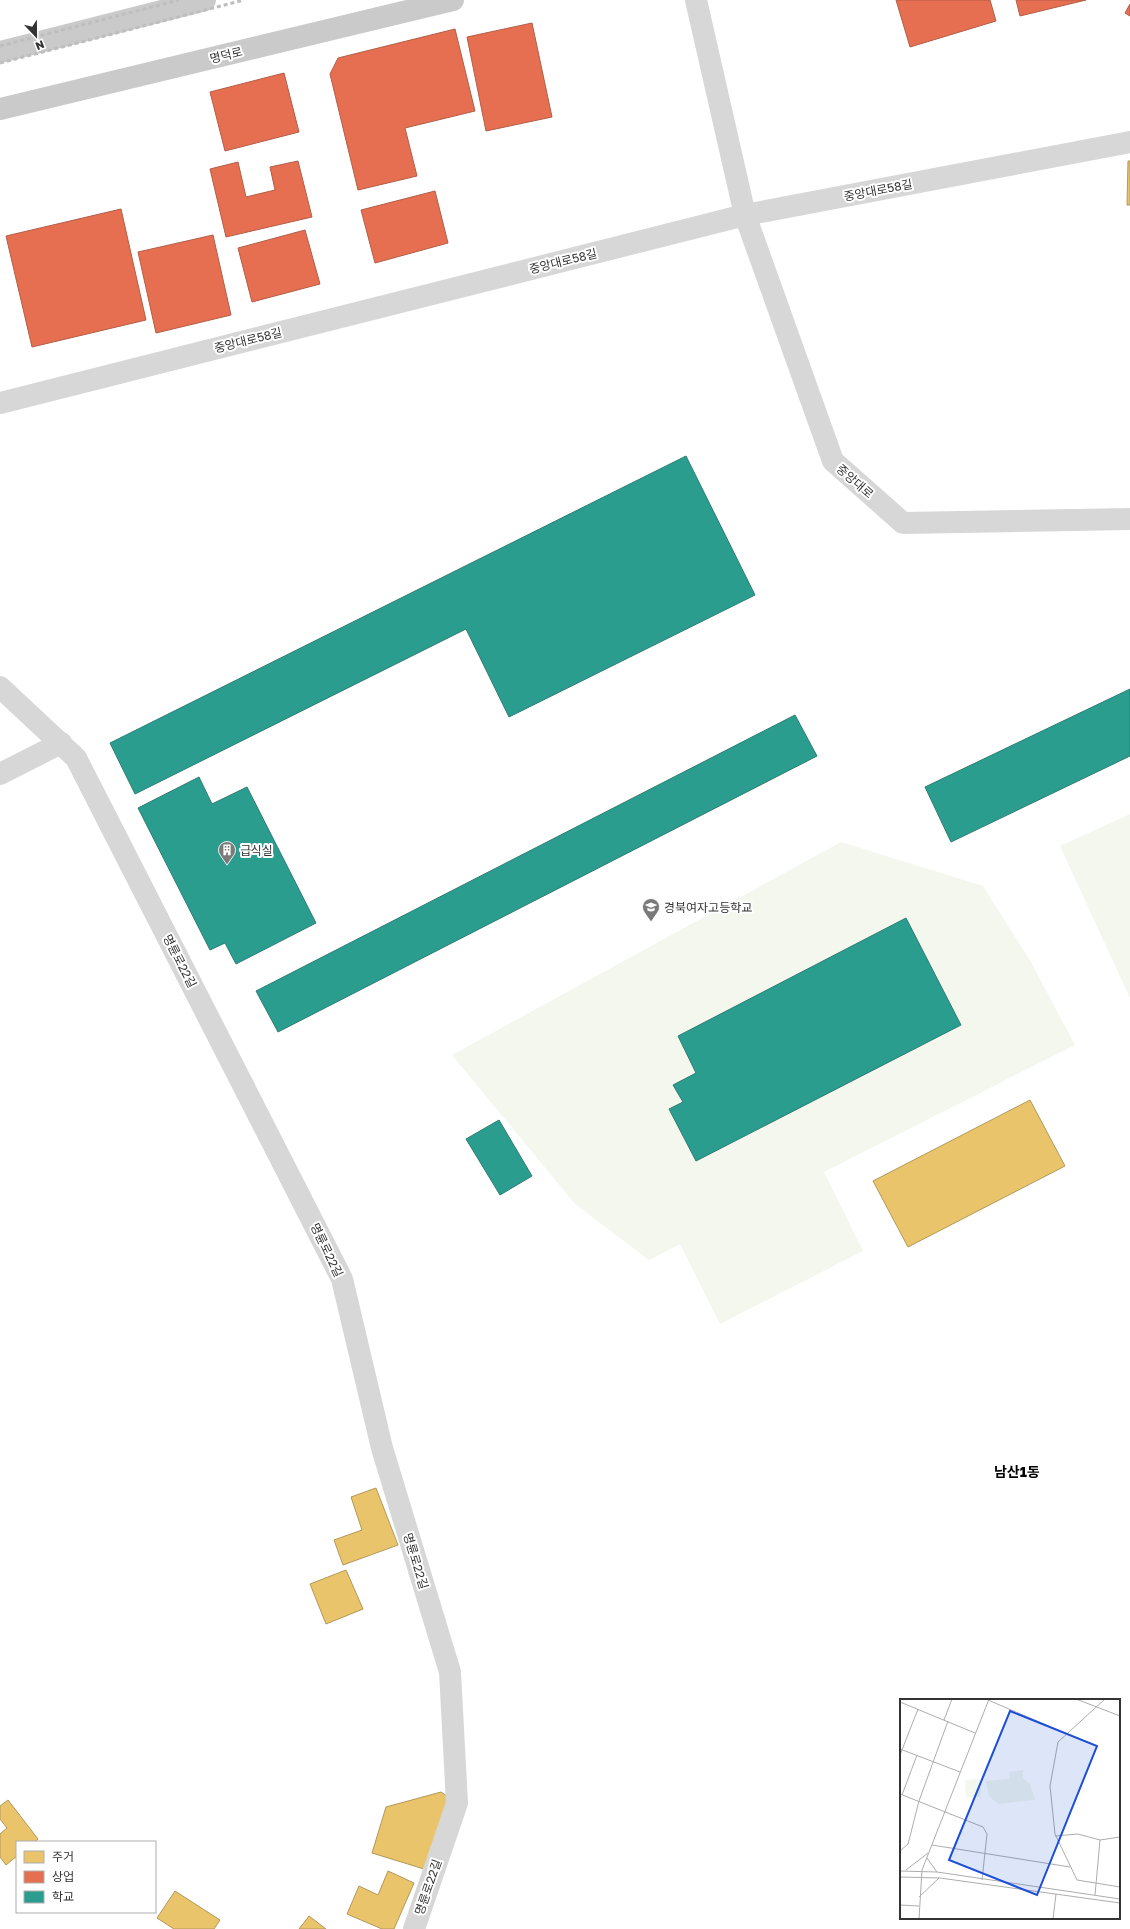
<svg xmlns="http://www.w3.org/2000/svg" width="1130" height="1929" viewBox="0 0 1130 1929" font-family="'Golos Text','Noto Sans KR',sans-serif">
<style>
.pitch{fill:#f3f7ee}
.homes{fill:#e9c46a;stroke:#b2985a}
.shops{fill:#e76f51;stroke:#b15d48}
.schools{fill:#2a9d8f;stroke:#2d7d73}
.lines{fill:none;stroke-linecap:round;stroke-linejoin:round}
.minor{stroke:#d7d7d7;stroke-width:22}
.major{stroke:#cacaca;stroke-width:22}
.rail{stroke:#bebebe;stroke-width:3;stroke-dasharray:4 3;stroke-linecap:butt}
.labels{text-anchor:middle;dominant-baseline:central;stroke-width:4;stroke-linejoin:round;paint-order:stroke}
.street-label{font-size:12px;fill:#333;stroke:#fff}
.poi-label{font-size:12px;fill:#333;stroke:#fff;text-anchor:start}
.quarter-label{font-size:14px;font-weight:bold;fill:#000;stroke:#fff}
.inset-road{fill:none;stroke:#adadad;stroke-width:1}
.view{fill:#1d4ed8;fill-opacity:0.15;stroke:#1d4ed8;stroke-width:2}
.inset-edge{fill:none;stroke:#333;stroke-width:2}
</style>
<rect width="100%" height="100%" fill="#fff"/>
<g class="pitch">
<path d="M1130 814V998L1060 846Z"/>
<path d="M841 842 983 886 1031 962 1075 1045 824 1172 863 1251 720 1324 680 1244 649 1260 575 1204 452 1055Z"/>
</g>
<g class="homes">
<path d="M1128 161H1130V205H1127Z"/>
<path d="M1030 1100 1065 1166 908 1247 873 1181Z"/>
<path d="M376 1488 398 1545 343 1565 334 1540 362 1530 351 1497Z"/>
<path d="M346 1570 363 1609 326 1624 310 1584Z"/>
<path d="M441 1792 450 1798 424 1869 372 1853 386 1807Z"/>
<path d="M8 1800 38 1839 35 1842H17V1856L6 1865 0 1857V1834L7 1828 0 1819V1806Z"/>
<path d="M388 1871 414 1883 394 1929H382L347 1914 359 1886 378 1895Z"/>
<path d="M175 1891 220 1920 214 1929H174L157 1918Z"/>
<path d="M309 1916 326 1929H299Z"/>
</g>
<g class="shops">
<path d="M896 0H990L996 21 910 47Z"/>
<path d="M1016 0H1086L1020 16Z"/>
<path d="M1130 4V16L1125 13Z"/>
<path d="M532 23 552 117 486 131 467 37Z"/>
<path d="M455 29 475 111 405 128 417 176 358 190 330 74 338 58Z"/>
<path d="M284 73 299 132 225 151 210 92Z"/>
<path d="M298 161 312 217 226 237 210 169 238 162 246 197 275 190 270 167Z"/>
<path d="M435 191 448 243 375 263 361 210Z"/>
<path d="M121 209 146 320 32 347 6 236Z"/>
<path d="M305 230 320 284 252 302 238 248Z"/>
<path d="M213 235 231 315 156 333 138 252Z"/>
</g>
<g class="schools">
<path d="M686 456 755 595 509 717 466 629 135 794 110 743Z"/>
<path d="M1130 689V756L951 842 925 787Z"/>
<path d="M795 715 817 756 278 1032 256 991Z"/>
<path d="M199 777 212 804 247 787 316 923 236 964 225 943 210 950 138 808Z"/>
<path d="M906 918 961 1025 696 1161 669 1109 683 1102 673 1085 696 1073 678 1036Z"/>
<path d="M499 1120 532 1176 500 1195 466 1139Z"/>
</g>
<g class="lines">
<g class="minor">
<path d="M696 0 745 215 833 461 903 523 1130 519"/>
<path d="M0 403 745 215 1130 142"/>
<path d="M0 687 76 758 342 1279 382 1448 450 1672 457 1803 414 1929"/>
<path d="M0 774 61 743"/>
</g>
<g class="major">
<path d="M0 52 205 0"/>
<path d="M0 109 453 0"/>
</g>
<g class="rail">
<path d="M0 46 179 0"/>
<path d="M0 63 244 0"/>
</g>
</g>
<defs>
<symbol id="building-pin" viewBox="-11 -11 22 30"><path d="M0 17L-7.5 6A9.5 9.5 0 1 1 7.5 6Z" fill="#7a7a7a" stroke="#fff"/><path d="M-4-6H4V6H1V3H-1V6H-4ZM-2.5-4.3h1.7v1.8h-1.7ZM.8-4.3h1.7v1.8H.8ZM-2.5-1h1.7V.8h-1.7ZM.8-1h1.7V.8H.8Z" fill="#fff"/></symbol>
<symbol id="school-pin" viewBox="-11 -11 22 30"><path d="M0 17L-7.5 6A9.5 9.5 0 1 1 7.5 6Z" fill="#7a7a7a" stroke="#fff"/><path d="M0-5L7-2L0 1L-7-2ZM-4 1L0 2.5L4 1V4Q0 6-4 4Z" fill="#fff"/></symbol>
</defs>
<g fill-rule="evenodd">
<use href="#building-pin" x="217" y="840" width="20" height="27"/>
<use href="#school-pin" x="641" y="897" width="20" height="27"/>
</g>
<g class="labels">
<g class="street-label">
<text transform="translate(226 55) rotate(-14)">명덕로</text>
<text transform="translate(878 190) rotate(-11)">중앙대로58길</text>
<text transform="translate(563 261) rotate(-14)">중앙대로58길</text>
<text transform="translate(248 340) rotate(-14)">중앙대로58길</text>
<text transform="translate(855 481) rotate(41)">중앙대로</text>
<text transform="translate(180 961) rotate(63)">명륜로22길</text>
<text transform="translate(327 1250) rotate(64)">명륜로22길</text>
<text transform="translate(416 1561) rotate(73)">명륜로22길</text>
<text transform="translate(428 1887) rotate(-71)">명륜로22길</text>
</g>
<g class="poi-label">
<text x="240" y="850">급식실</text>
<text x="664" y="907">경북여자고등학교</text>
</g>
<g class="quarter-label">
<text x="1017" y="1471">남산1동</text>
</g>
</g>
<g transform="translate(900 1699)">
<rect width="220" height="220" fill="#fff"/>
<path d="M123 71V79L130 85 135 101 98 105 89 97 86 82 110 80 109 73ZM80 80 81 98H66L65 81Z" fill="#f3f7ee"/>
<path class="inset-road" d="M176 0 220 17M205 0 158 43 150 87 155 135 177 181 220 188M88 1 165 34M0 3 75 34M44 21 52 0M0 50 60 73M0 56 18 10M0 95 83 128 87 135 82 181M2 96 17 56M155 137 178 135 200 141 220 138M32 146 170 168M0 152 8 145 19 102 48 22M27 159 37 173M6 171 28 154M0 172 37 173 220 200M0 178 40 179 220 204M195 196 200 141M19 198 39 179M0 206 19 207M19 220 22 171 89 0M153 220 156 195"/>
<path class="view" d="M110 12 197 47 137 196 49 161Z"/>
<rect width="220" height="220" class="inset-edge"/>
</g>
<rect x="16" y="1841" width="140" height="72" fill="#ffffff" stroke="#adadad"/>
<rect x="24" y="1851" width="20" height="12" fill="#e9c46a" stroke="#adadad"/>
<text x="52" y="1861" font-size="12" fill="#333333">주거</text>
<rect x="24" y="1871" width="20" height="12" fill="#e76f51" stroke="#adadad"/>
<text x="52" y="1881" font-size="12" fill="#333333">상업</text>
<rect x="24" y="1891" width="20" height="12" fill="#2a9d8f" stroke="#adadad"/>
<text x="52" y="1901" font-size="12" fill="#333333">학교</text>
<g transform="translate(36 36) rotate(158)" stroke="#ffffff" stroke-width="3" paint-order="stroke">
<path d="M0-3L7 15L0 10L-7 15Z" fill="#333333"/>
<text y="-6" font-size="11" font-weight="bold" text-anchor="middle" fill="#333333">N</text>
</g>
</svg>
